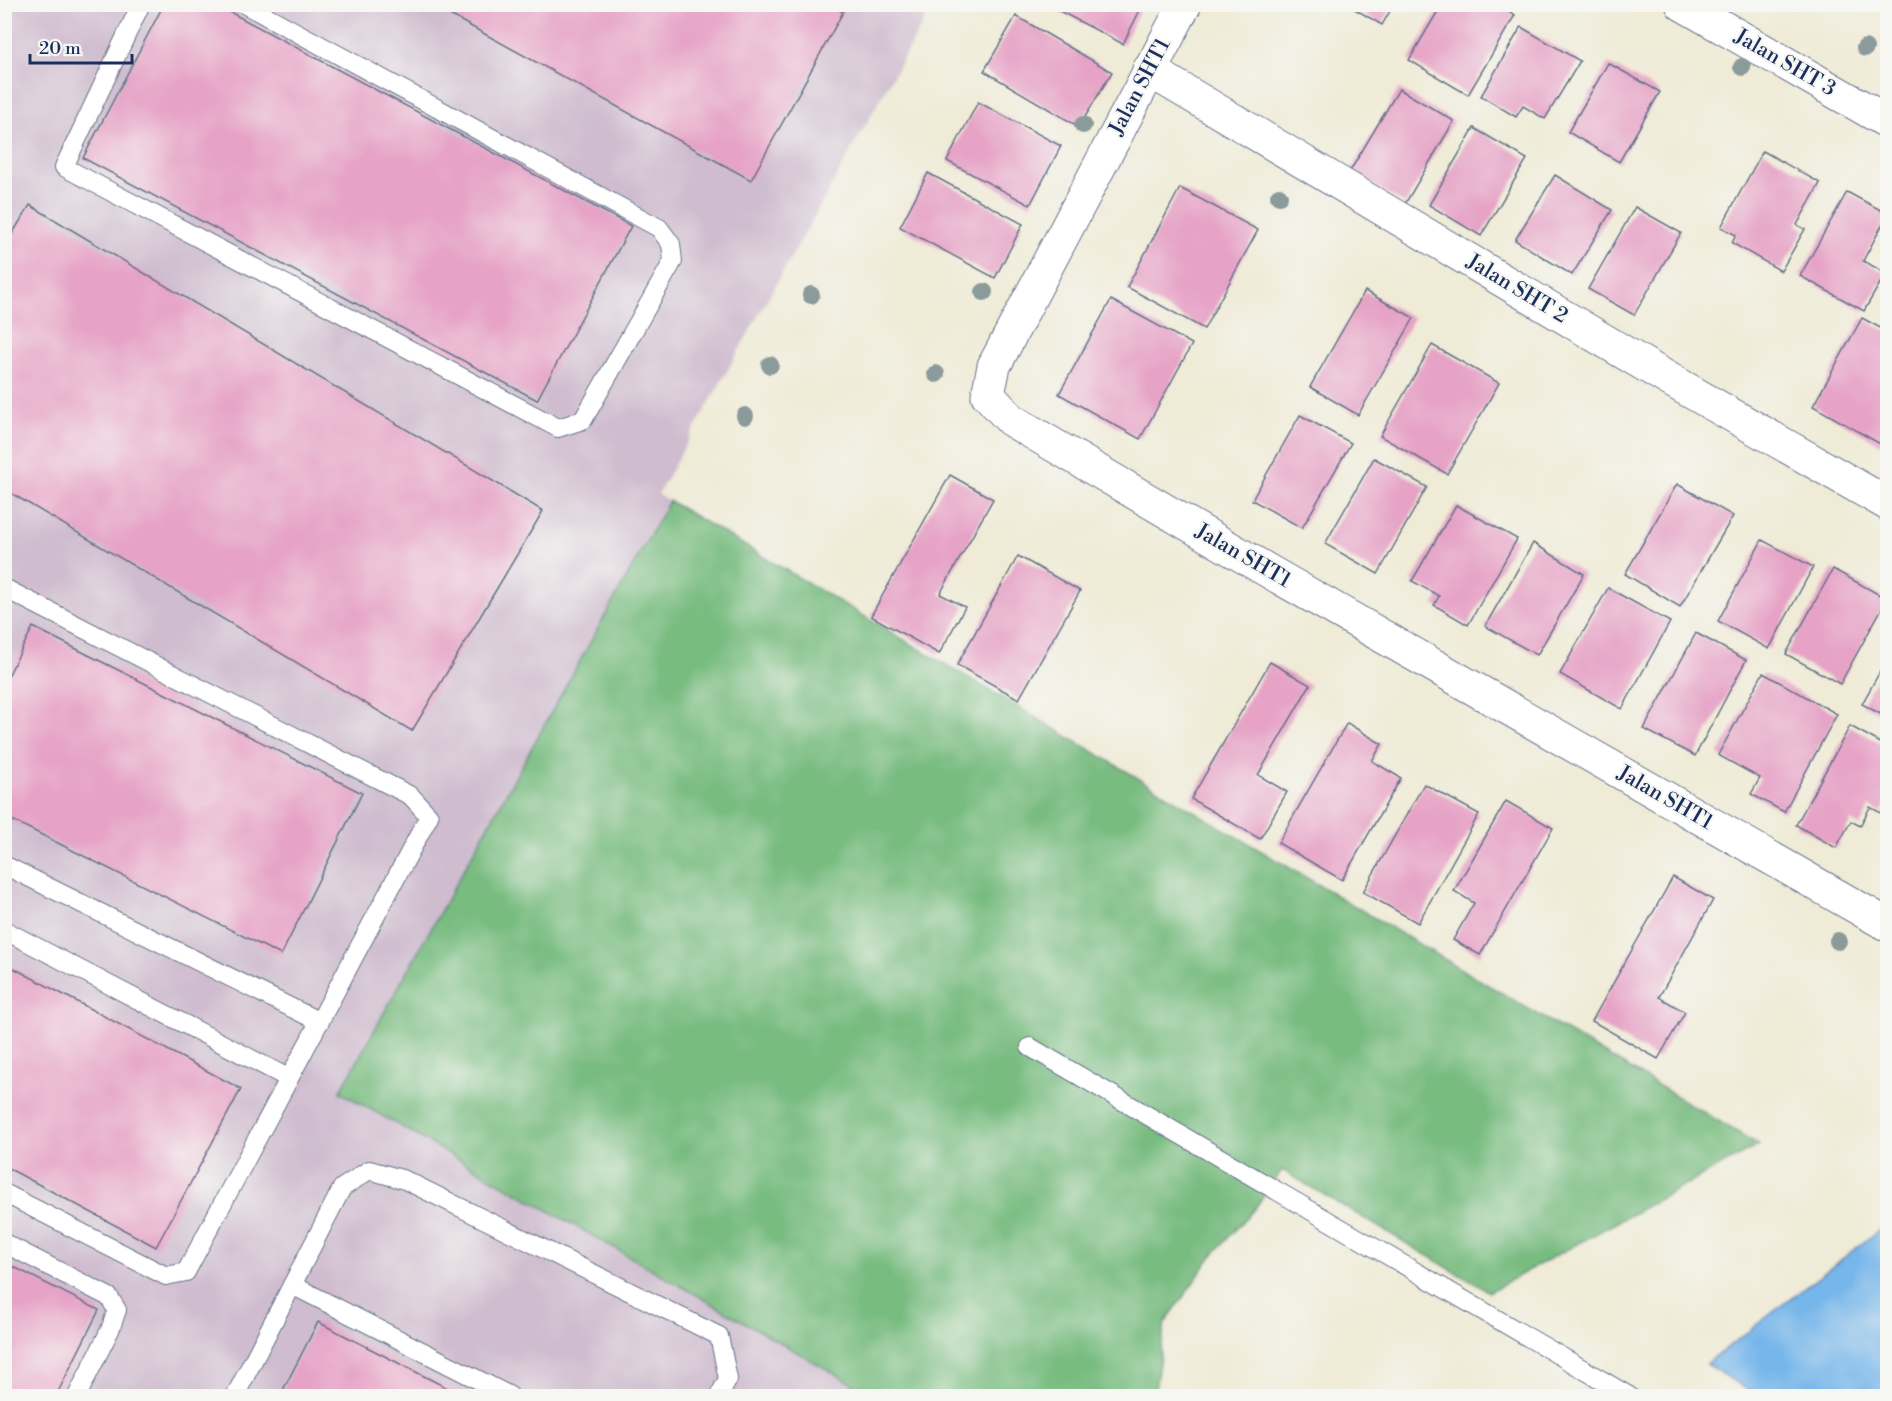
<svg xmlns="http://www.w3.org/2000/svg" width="1892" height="1401" viewBox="0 0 1892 1401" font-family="'Libre Bodoni',serif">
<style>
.industrial{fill:#cfbdcf}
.forest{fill:#78bc80;stroke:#4a766f;stroke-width:1.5}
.water{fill:#77b6ea;stroke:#4972a4;stroke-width:1.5}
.building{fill:#e6a3c6}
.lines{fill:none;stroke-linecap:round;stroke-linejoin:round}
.service-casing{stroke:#657188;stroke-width:20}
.minor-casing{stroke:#657188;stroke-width:35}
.service{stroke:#fff;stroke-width:18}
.minor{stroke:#fff;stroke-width:33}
.tree{fill:#8b9b9c}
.labels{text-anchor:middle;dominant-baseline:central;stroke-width:4.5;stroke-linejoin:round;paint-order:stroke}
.street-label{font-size:21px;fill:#1b2f5e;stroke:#f6f6f2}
</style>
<rect width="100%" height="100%" fill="#f6f6f2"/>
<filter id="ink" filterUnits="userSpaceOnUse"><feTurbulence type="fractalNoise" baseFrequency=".0167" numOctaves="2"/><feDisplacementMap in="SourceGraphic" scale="12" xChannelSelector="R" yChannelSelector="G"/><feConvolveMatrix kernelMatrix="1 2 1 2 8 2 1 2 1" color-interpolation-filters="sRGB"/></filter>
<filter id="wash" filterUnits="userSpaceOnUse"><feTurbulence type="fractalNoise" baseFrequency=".008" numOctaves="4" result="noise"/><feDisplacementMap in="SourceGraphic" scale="24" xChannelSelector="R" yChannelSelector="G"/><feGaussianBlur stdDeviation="1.35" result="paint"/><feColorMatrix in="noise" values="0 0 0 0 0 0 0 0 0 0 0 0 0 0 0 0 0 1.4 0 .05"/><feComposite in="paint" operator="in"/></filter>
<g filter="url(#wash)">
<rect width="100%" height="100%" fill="#efebd7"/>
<path class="industrial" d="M5 5H933L658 494 669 501 340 1092 874 1396H5Z"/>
<path class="forest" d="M669 501 1759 1145 1489 1292 1282 1170 1255 1208 1211 1257 1165 1323 1154 1396H874L340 1092Z"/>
<path class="water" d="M1887 1224V1396H1758L1706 1364Z"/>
<g id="blocks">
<g class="building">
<path d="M164 4H215L631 226 537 400 83 158Z"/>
<path d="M430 4H829L843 12 751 180Z"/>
<path d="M1046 4H1143L1123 44Z"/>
<path d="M1346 4H1394L1382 25Z"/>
<path d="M1442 4H1497L1515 15 1468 95 1409 60Z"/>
<path d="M1016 16 1112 72 1079 127 984 71Z"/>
<path d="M1521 27 1580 61 1545 119 1523 106 1516 117 1481 96Z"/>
<path d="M1608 63 1660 92 1619 162 1568 132Z"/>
<path d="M1399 89 1454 121 1405 204 1350 171Z"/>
<path d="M978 102 1061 146 1030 205 947 161Z"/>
<path d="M1474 128 1527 159 1481 236 1429 205Z"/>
<path d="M1763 151 1820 183 1797 225 1805 229 1781 271 1732 243 1736 235 1721 227Z"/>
<path d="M928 173 1023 224 995 278 900 227Z"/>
<path d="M1555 175 1612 210 1572 275 1515 240Z"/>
<path d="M1180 188 1258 230 1204 329 1127 287Z"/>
<path d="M1847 192 1888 214 1863 261 1886 273 1864 311 1800 276Z"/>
<path d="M30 205 543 511 412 731 4 489V247Z"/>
<path d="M1635 207 1681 233 1634 315 1588 289Z"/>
<path d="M1365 291 1414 318 1358 415 1310 387Z"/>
<path d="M1111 300 1192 344 1140 439 1059 394Z"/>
<path d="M1862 318 1888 332V435L1882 445 1813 406Z"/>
<path d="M1432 345 1499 383 1447 474 1380 436Z"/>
<path d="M1300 415 1351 443 1302 528 1252 500Z"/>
<path d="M1374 458 1427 487 1378 574 1325 544Z"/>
<path d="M950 475 993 499 940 594 965 607 939 654 871 616Z"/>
<path d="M1677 484 1733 516 1680 607 1625 574Z"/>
<path d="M1456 505 1517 539 1468 625 1434 605 1439 596 1412 581Z"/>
<path d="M1762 540 1813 567 1769 649 1718 621Z"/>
<path d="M1533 543 1584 574 1537 655 1485 626Z"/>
<path d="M1018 556 1080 591 1019 699 957 665Z"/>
<path d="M1833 569 1887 599 1840 684 1786 654Z"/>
<path d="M1608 588 1670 622 1622 709 1560 674Z"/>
<path d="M33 627 362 793 281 955 4 816V684Z"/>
<path d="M1696 633 1746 660 1695 756 1644 729Z"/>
<path d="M1888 657V718L1862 704Z"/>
<path d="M1270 662 1310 685 1258 775 1287 792 1260 839 1191 799Z"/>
<path d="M1763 673 1837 714 1784 812 1751 794 1760 778 1718 755Z"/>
<path d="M1347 723 1382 744 1372 761 1401 778 1342 880 1278 843Z"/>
<path d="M1850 726 1888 747V802L1881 813 1870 807 1860 826 1851 821 1836 848 1796 825Z"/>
<path d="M1424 784 1479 814 1418 923 1363 892Z"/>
<path d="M1506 801 1553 828 1480 955 1453 940 1474 903 1454 891Z"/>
<path d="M1673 877 1713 900 1659 997 1685 1012 1658 1059 1592 1021Z"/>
<path d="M4 963 241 1089 156 1247 4 1166Z"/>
<path d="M4 1262 99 1310 56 1396H4Z"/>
<path d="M318 1322 463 1396H280Z"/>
</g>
</g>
</g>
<g filter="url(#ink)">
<use href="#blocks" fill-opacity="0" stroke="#657188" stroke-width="1.5"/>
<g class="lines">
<defs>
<g id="service">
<path d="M141 4 64 167 558 428 583 420 673 261 671 244 659 228 244 4"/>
<path d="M4 588 411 796 429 816 186 1272 166 1276 4 1193"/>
<path d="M4 865 320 1022"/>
<path d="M4 930 288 1078"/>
<path d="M1030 1047 1629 1396"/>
<path d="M4 1243 109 1297 117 1310 110 1330 77 1396"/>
<path d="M292 1285 510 1396"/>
<path d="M235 1396 342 1188 369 1170 405 1180 719 1336 728 1379 719 1396"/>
</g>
<g id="minor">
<path d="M1185 4 994 366 988 395 1011 420 1270 572 1888 925"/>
<path d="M1682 4 1888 122"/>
<path d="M1149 70 1667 378 1888 504"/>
</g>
</defs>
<use href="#service" class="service-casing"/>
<use href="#minor" class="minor-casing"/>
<use href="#service" class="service"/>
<use href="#minor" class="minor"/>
</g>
<g class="tree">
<circle cx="1865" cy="48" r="9"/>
<circle cx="1742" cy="67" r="9"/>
<circle cx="1083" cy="125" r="9"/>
<circle cx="1279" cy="196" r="9"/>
<circle cx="984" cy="292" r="9"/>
<circle cx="811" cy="295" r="9"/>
<circle cx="770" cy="365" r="9"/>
<circle cx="936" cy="374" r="9"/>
<circle cx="745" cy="416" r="9"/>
<circle cx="1838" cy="941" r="9"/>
</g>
</g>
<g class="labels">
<g class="street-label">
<text transform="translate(1785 63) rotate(30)">Jalan SHT 3</text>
<text transform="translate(1140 87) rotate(-62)">Jalan SHT1</text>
<text transform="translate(1517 289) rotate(31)">Jalan SHT 2</text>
<text transform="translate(1243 556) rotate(30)">Jalan SHT1</text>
<text transform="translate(1665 798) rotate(30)">Jalan SHT1</text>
</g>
</g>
<rect width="1892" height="1401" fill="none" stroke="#f6f6f2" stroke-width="24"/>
<path d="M30 54v9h102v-9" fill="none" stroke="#1b2f5e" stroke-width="3"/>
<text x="39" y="54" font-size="18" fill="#1b2f5e" stroke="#f6f6f2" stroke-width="4.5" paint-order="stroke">20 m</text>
</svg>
